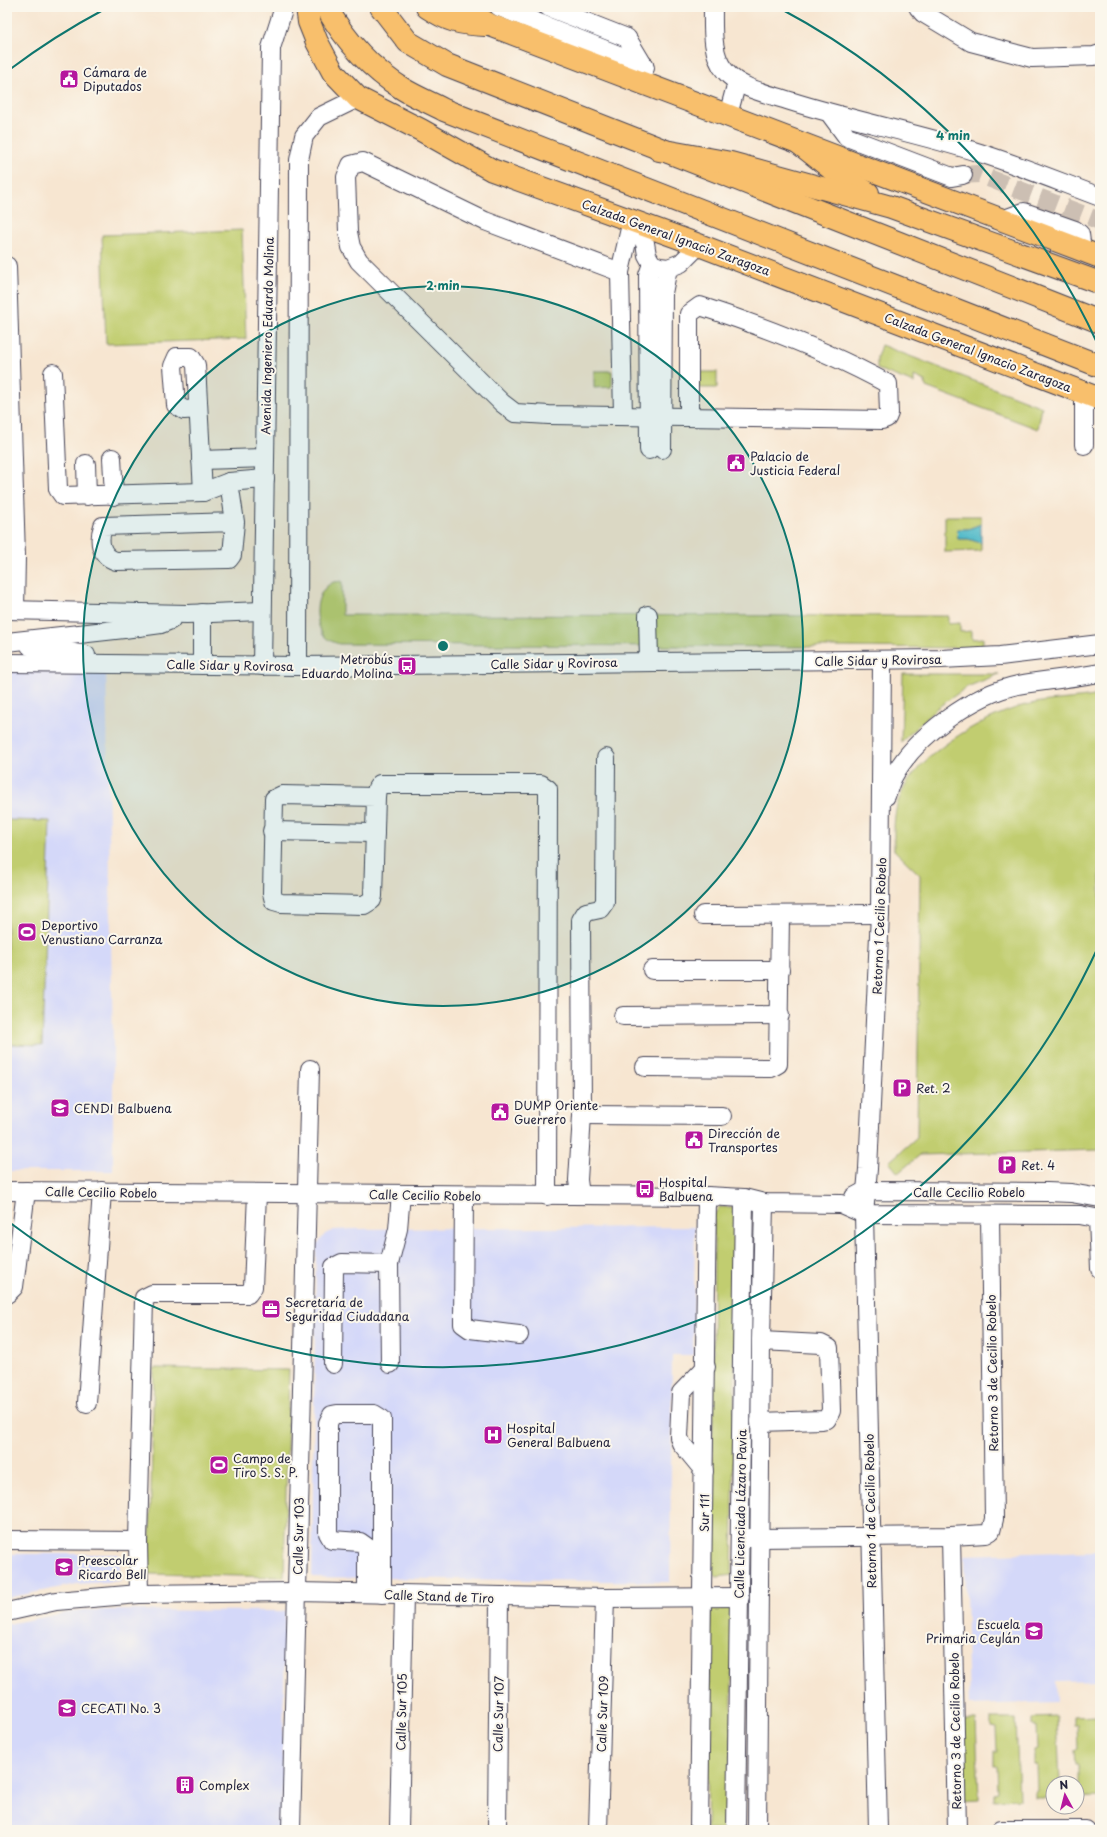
<svg xmlns="http://www.w3.org/2000/svg" width="1107" height="1837" viewBox="0 0 1107 1837" font-family="'Playpen Sans',sans-serif">
<style>
.built{fill:#d4d8f9}
.green{fill:#c1cd6f;stroke:#727855}
.water{fill:#4bb8c7;stroke:#366d81}
.lines{fill:none;stroke-linecap:round;stroke-linejoin:round}
.minor-tunnel{stroke:#ccbfb3;stroke-width:18;stroke-dasharray:18 9;stroke-linecap:butt}
.minor-casing{stroke:#423f52;stroke-width:20}
.major-casing{stroke:#423f52;stroke-width:24}
.highway-casing{stroke:#423f52;stroke-width:24}
.minor{stroke:#fff;stroke-width:18}
.major{stroke:#f8bf6c;stroke-width:22}
.highway{stroke:#f8bf6c;stroke-width:22}
.ring{fill:none;stroke:#0f766e;stroke-width:2}
.labels{text-anchor:middle;dominant-baseline:central;stroke-width:4;stroke-linejoin:round;paint-order:stroke}
.poi-label{font-size:12px;fill:#22223b;stroke:#fbf7ec;text-anchor:start}
.street-label{font-size:12px;fill:#22223b;stroke:#fbf7ec}
.centre{fill:#0f766e;stroke:#fbf7ec;stroke-width:2}
.ring-label{font-size:12px;text-anchor:middle;font-weight:bold;fill:#0f766e;stroke:#fbf7ec;stroke-width:4;stroke-linejoin:round;paint-order:stroke}
</style>
<rect width="100%" height="100%" fill="#fbf7ec"/>
<filter id="ink" filterUnits="userSpaceOnUse"><feTurbulence type="fractalNoise" baseFrequency=".025" numOctaves="2"/><feDisplacementMap in="SourceGraphic" scale="8" xChannelSelector="R" yChannelSelector="G"/><feConvolveMatrix kernelMatrix="1 2 1 2 8 2 1 2 1" color-interpolation-filters="sRGB"/></filter>
<filter id="wash" filterUnits="userSpaceOnUse"><feTurbulence type="fractalNoise" baseFrequency=".012" numOctaves="4" result="noise"/><feDisplacementMap in="SourceGraphic" scale="16" xChannelSelector="R" yChannelSelector="G"/><feGaussianBlur stdDeviation="0.9" result="paint"/><feColorMatrix in="noise" values="0 0 0 0 0 0 0 0 0 0 0 0 0 0 0 0 0 1.4 0 .05"/><feComposite in="paint" operator="in"/></filter>
<g filter="url(#wash)">
<rect width="100%" height="100%" fill="#f7e6d1"/>
<g class="built">
<path d="M7 664H106L113 1045V1171H7V1044H42L50 821 7 820Z"/>
<path d="M695 1227 693 1355H672L670 1582 312 1577 316 1246 325 1234 334 1230 352 1229Z"/>
<path d="M1100 1551V1681L1056 1682 1057 1702 969 1705 965 1555Z"/>
<path d="M7 1554H119L121 1581 77 1584 7 1598Z"/>
<path d="M82 1610 285 1611 282 1830H7V1624Z"/>
</g>
<g class="green">
<path d="M242 230 246 339 106 344 102 235Z"/>
<path d="M881 345 1042 407 1038 429 926 387 925 381 914 376V383L877 369V357Z"/>
<path d="M594 371H612V387L594 388Z"/>
<rect x="699" y="372" width="18" height="16"/>
<path d="M945 516H981V524L968 529H957L958 539H968L981 543V551L945 552Z"/>
<path d="M342 581V615L948 616V624L960 623V632L972 631V639L983 638V648L339 644C333 642 327 640 323 635 314 620 314 594 330 584 333 581 338 582 342 581Z"/>
<path d="M903 674H999L967 687 937 708 901 742Z"/>
<path d="M1100 695V1150L920 1155 898 1173 889 1162 917 1137 920 875 894 850C894 833 893 815 899 799 915 755 979 719 1022 706 1047 699 1074 700 1100 695Z"/>
<path d="M7 820 50 821 42 1045 7 1044Z"/>
<path d="M719 1207H735L737 1215 732 1575 717 1577 712 1573 714 1215Z"/>
<path d="M154 1368 289 1370 284 1577 149 1574Z"/>
<path d="M715 1604 730 1606 733 1613 730 1830H707L710 1612Z"/>
<path d="M1098 1716 1100 1796 1077 1797V1790H1079V1764H1076L1075 1750 1078 1749 1077 1725H1073V1717Z"/>
<path d="M1057 1717 1060 1783H1053V1798H1035V1792L1038 1791 1037 1765H1034V1751L1037 1750 1036 1726H1032V1718Z"/>
<path d="M991 1719H1016L1019 1799 994 1800V1793L998 1792 997 1766H994V1752H997L996 1728 991 1727Z"/>
<path d="M957 1720H976L979 1800 959 1801Z"/>
</g>
<path class="water" d="M981 524V543L968 539H958L957 529H968Z"/>
</g>
<g filter="url(#ink)">
<g class="lines">
<path class="minor-tunnel" d="M963 175 978 174 1100 221"/>
<defs>
<g id="minor">
<path d="M499 7 644 65"/>
<path d="M548 7 627 38 645 68"/>
<path d="M713 7C713 27 711 55 725 71 740 89 769 94 790 101 853 121 918 133 980 153 1021 166 1060 182 1100 197"/>
<path d="M918 7 923 13 971 42 1032 58 1094 56 1100 54"/>
<path d="M830 114 847 137 952 177 963 175"/>
<path d="M728 115 737 82"/>
<path d="M632 220 645 243 647 255 652 264 660 267 668 268 681 263 699 245"/>
<path d="M1002 220 1024 212 1075 230 1080 234 1082 250"/>
<path d="M7 266 16 556 15 610"/>
<path d="M620 272 485 221 363 162 351 165 346 177 348 232 351 247 359 261 502 403 515 413 549 415 882 420 887 418 889 413 888 384C828 351 765 327 700 306L689 314V417"/>
<path d="M53 373 58 489 63 496 203 492 229 482 265 479"/>
<path d="M198 409 184 410 176 405 173 366 177 357H191L196 365 203 492"/>
<path d="M623 416 620 272 632 220"/>
<path d="M1084 445V392"/>
<path d="M662 449 663 293 668 268"/>
<path d="M649 450 648 275 652 264"/>
<path d="M112 458 114 496"/>
<path d="M201 460 265 458"/>
<path d="M86 464 87 496"/>
<path d="M229 482 235 522 232 555 229 559 116 561C100 556 98 541 103 526L235 522"/>
<path d="M7 610 187 614 262 611"/>
<path d="M648 615 649 662"/>
<path d="M7 642 124 629 161 624 171 620"/>
<path d="M30 646 86 655"/>
<path d="M7 663 298 666 941 659 1000 656 1100 644"/>
<path d="M202 665V613"/>
<path d="M262 666 271 48 284 7"/>
<path d="M298 666 299 160 304 136 319 117 358 98"/>
<path d="M886 796C888 790 890 783 893 777 915 736 974 694 1018 685 1045 680 1073 678 1100 673"/>
<path d="M376 797 282 795 274 799 272 893 274 901 281 903 364 905 372 900 373 896 376 797 377 788 380 784H541L548 789 547 1196"/>
<path d="M272 831 375 833"/>
<path d="M703 915 880 914"/>
<path d="M652 970H780"/>
<path d="M623 1016 780 1015"/>
<path d="M645 1067 771 1068 778 1064 780 915"/>
<path d="M582 1115 722 1116"/>
<path d="M7 1191 707 1196 744 1198 764 1203 841 1204 864 1214 1080 1215 1100 1219"/>
<path d="M580 1195 578 1180 582 1115 581 920 586 912 600 909 605 902 606 758"/>
<path d="M464 1196 463 1324 470 1329 519 1335"/>
<path d="M854 1197 865 1191 1047 1192 1071 1193 1100 1198"/>
<path d="M1098 1218 1100 1269"/>
<path d="M7 1294 14 1287 26 1191"/>
<path d="M333 1364 334 1267 342 1263 389 1264"/>
<path d="M390 1364 389 1264 398 1229 401 1194"/>
<path d="M87 1403 102 1191"/>
<path d="M760 1422 822 1420 827 1419 831 1411 829 1348 821 1344 761 1341"/>
<path d="M704 1471 681 1443 679 1437 681 1393 706 1367"/>
<path d="M951 1536 957 1830"/>
<path d="M749 1538 951 1536 986 1534 991 1531 994 1519 990 1215"/>
<path d="M7 1540 138 1541 139 1594"/>
<path d="M138 1541 144 1298 152 1294H248L253 1287 257 1194"/>
<path d="M367 1593V1547L360 1542 332 1540 328 1533V1423L332 1415 337 1414H374L382 1419V1594"/>
<path d="M7 1612 56 1601 139 1594 297 1592 605 1598 740 1597"/>
<path d="M291 1830 310 1069"/>
<path d="M399 1830 404 1595"/>
<path d="M497 1830 499 1597"/>
<path d="M598 1830 605 1598"/>
<path d="M699 1830 707 1196"/>
<path d="M736 1830 744 1198"/>
<path d="M757 1830 761 1341 764 1203"/>
<path d="M878 1830 864 1214 868 1169 880 914 882 660"/>
<path d="M1001 1830H1086"/>
</g>
<g id="major">
<path d="M307 7 309 22 317 42 333 72 358 98 421 130 492 170 699 245 1100 399"/>
<path d="M326 7C345 40 371 69 403 89 416 97 431 103 444 110L1100 366"/>
<path d="M381 7 408 42 447 65 1100 322"/>
<path d="M427 7C448 21 460 24 485 25"/>
<path d="M461 7 490 25 1100 257"/>
</g>
<g id="highway">
<path d="M799 143 842 177 868 193"/>
<path d="M659 150 731 163 891 207 1100 283"/>
</g>
</defs>
<use href="#minor" class="minor-casing"/>
<use href="#major" class="major-casing"/>
<use href="#highway" class="highway-casing"/>
<use href="#minor" class="minor"/>
<use href="#major" class="major"/>
<use href="#highway" class="highway"/>
</g>
</g>
<circle cx="443" cy="646" r="360" fill="#0f766e" fill-opacity=".12"/>
<g class="ring">
<circle cx="443" cy="646" r="360"/>
<path d="M1099 945A721 721 0 0 1 9 1222M9 70A721 721 0 0 1 105 9M781 9A721 721 0 0 1 1099 347"/>
</g>
<defs>
<symbol id="civic-square" viewBox="-11 -11 22 22"><rect x="-9" y="-9" width="18" height="18" rx="4" fill="#b5179e" stroke="#fbf7ec"/><path d="M-.6-6.5H3V-4.5H.6V-3L4-1V1h2V6H-6V1h2V-1L-.6-3ZM-1.2 2.5V6h2.4V2.5Z" fill="#fff"/></symbol>
<symbol id="bus-square" viewBox="-11 -11 22 22"><rect x="-9" y="-9" width="18" height="18" rx="4" fill="#b5179e" stroke="#fbf7ec"/><path d="M-5-6H5V4H4V6H2V4H-2V6H-4V4H-5ZM-3.5-4V0h7V-4ZM-3.5 1.2v1.5H-2V1.2ZM2 1.2v1.5H3.5V1.2Z" fill="#fff"/></symbol>
<symbol id="stadium-square" viewBox="-11 -11 22 22"><rect x="-9" y="-9" width="18" height="18" rx="4" fill="#b5179e" stroke="#fbf7ec"/><path d="M0-5a6.5 5 0 1 0 0 10a6.5 5 0 1 0 0-10ZM-3.5-1.8h7v3.6h-7Z" fill="#fff"/></symbol>
<symbol id="parking-square" viewBox="-11 -11 22 22"><rect x="-9" y="-9" width="18" height="18" rx="4" fill="#b5179e" stroke="#fbf7ec"/><path d="M-3.5-5.5H1a3.5 3.5 0 0 1 0 7H-1V5.5H-3.5ZM-1-3.4V-.6H.8a1.4 1.4 0 0 0 0-2.8Z" fill="#fff"/></symbol>
<symbol id="school-square" viewBox="-11 -11 22 22"><rect x="-9" y="-9" width="18" height="18" rx="4" fill="#b5179e" stroke="#fbf7ec"/><path d="M0-5L7-2L0 1L-7-2ZM-4 1L0 2.5L4 1V4Q0 6-4 4Z" fill="#fff"/></symbol>
<symbol id="office-square" viewBox="-11 -11 22 22"><rect x="-9" y="-9" width="18" height="18" rx="4" fill="#b5179e" stroke="#fbf7ec"/><path d="M-6-3h4V-5.5h4V-3h4V5H-6ZM-1-4.5V-3h2v-1.5ZM-6 0V1H6V0Z" fill="#fff"/></symbol>
<symbol id="hospital-square" viewBox="-11 -11 22 22"><rect x="-9" y="-9" width="18" height="18" rx="4" fill="#b5179e" stroke="#fbf7ec"/><path d="M-5-5h3v3.5h4V-5h3V5h-3V1.5h-4V5h-3Z" fill="#fff"/></symbol>
<symbol id="university-square" viewBox="-11 -11 22 22"><rect x="-9" y="-9" width="18" height="18" rx="4" fill="#b5179e" stroke="#fbf7ec"/><path d="M0-5L7-2L0 1L-7-2ZM-4 1L0 2.5L4 1V4Q0 6-4 4Z" fill="#fff"/></symbol>
<symbol id="building-square" viewBox="-11 -11 22 22"><rect x="-9" y="-9" width="18" height="18" rx="4" fill="#b5179e" stroke="#fbf7ec"/><path d="M-4-6H4V6H1V3H-1V6H-4ZM-2.5-4.3h1.7v1.8h-1.7ZM.8-4.3h1.7v1.8H.8ZM-2.5-1h1.7V.8h-1.7ZM.8-1h1.7V.8H.8Z" fill="#fff"/></symbol>
</defs>
<g fill-rule="evenodd">
<use href="#civic-square" x="58" y="68" width="22" height="22"/>
<use href="#civic-square" x="725" y="452" width="22" height="22"/>
<use href="#bus-square" x="396" y="655" width="22" height="22"/>
<use href="#stadium-square" x="16" y="921" width="22" height="22"/>
<use href="#parking-square" x="891" y="1077" width="22" height="22"/>
<use href="#school-square" x="49" y="1097" width="22" height="22"/>
<use href="#civic-square" x="489" y="1101" width="22" height="22"/>
<use href="#civic-square" x="683" y="1129" width="22" height="22"/>
<use href="#parking-square" x="996" y="1154" width="22" height="22"/>
<use href="#bus-square" x="634" y="1178" width="22" height="22"/>
<use href="#office-square" x="260" y="1298" width="22" height="22"/>
<use href="#hospital-square" x="482" y="1424" width="22" height="22"/>
<use href="#stadium-square" x="208" y="1454" width="22" height="22"/>
<use href="#school-square" x="53" y="1556" width="22" height="22"/>
<use href="#school-square" x="1023" y="1620" width="22" height="22"/>
<use href="#university-square" x="56" y="1697" width="22" height="22"/>
<use href="#building-square" x="174" y="1774" width="22" height="22"/>
</g>
<g class="labels">
<g class="poi-label">
<text x="83" y="72">Cámara de<tspan x="83" dy="14">Diputados</tspan></text>
<text x="750" y="456">Palacio de<tspan x="750" dy="14">Justicia Federal</tspan></text>
<text x="393" y="659" text-anchor="end">Metrobús<tspan x="393" dy="14">Eduardo Molina</tspan></text>
<text x="41" y="925">Deportivo<tspan x="41" dy="14">Venustiano Carranza</tspan></text>
<text x="916" y="1088">Ret. 2</text>
<text x="514" y="1105">DUMP Oriente<tspan x="514" dy="14">Guerrero</tspan></text>
<text x="74" y="1108">CENDI Balbuena</text>
<text x="708" y="1133">Dirección de<tspan x="708" dy="14">Transportes</tspan></text>
<text x="1021" y="1165">Ret. 4</text>
<text x="659" y="1182">Hospital<tspan x="659" dy="14">Balbuena</tspan></text>
<text x="285" y="1302">Secretaría de<tspan x="285" dy="14">Seguridad Ciudadana</tspan></text>
<text x="507" y="1428">Hospital<tspan x="507" dy="14">General Balbuena</tspan></text>
<text x="233" y="1458">Campo de<tspan x="233" dy="14">Tiro S. S. P.</tspan></text>
<text x="78" y="1560">Preescolar<tspan x="78" dy="14">Ricardo Bell</tspan></text>
<text x="1020" y="1624" text-anchor="end">Escuela<tspan x="1020" dy="14">Primaria Ceylán</tspan></text>
<text x="81" y="1708">CECATI No. 3</text>
<text x="199" y="1785">Complex</text>
</g>
<g class="street-label">
<text transform="translate(676 237) rotate(20)">Calzada General Ignacio Zaragoza</text>
<text transform="translate(267 336) rotate(-89)">Avenida Ingeniero Eduardo Molina</text>
<text transform="translate(978 352) rotate(21)">Calzada General Ignacio Zaragoza</text>
<text transform="translate(878 660) rotate(-1)">Calle Sidar y Rovirosa</text>
<text transform="translate(554 663) rotate(-1)">Calle Sidar y Rovirosa</text>
<text transform="translate(230 665) rotate(1)">Calle Sidar y Rovirosa</text>
<text transform="translate(879 926) rotate(-88)">Retorno 1 Cecilio Robelo</text>
<text transform="translate(101 1192) rotate(1)">Calle Cecilio Robelo</text>
<text x="969" y="1192">Calle Cecilio Robelo</text>
<text transform="translate(425 1195) rotate(1)">Calle Cecilio Robelo</text>
<text transform="translate(992 1373) rotate(-91)">Retorno 3 de Cecilio Robelo</text>
<text transform="translate(870 1511) rotate(-91)">Retorno 1 de Cecilio Robelo</text>
<text transform="translate(704 1513) rotate(-89)">Sur 111</text>
<text transform="translate(740 1514) rotate(-89)">Calle Licenciado Lázaro Pavia</text>
<text transform="translate(298 1536) rotate(-89)">Calle Sur 103</text>
<text transform="translate(439 1596) rotate(2)">Calle Stand de Tiro</text>
<text transform="translate(401 1712) rotate(-89)">Calle Sur 105</text>
<text transform="translate(498 1714) rotate(-89)">Calle Sur 107</text>
<text transform="translate(602 1714) rotate(-88)">Calle Sur 109</text>
<text transform="translate(955 1731) rotate(-91)">Retorno 3 de Cecilio Robelo</text>
</g>
</g>
<circle cx="443" cy="646" r="6" class="centre"/>
<g class="ring-label">
<text x="953" y="140">4 min</text>
<text x="443" y="290">2 min</text>
</g>
<rect width="1107" height="1837" fill="none" stroke="#fbf7ec" stroke-width="24"/>
<g transform="translate(1065 1795) rotate(353)"><circle r="19" fill="#fbf7ec" stroke="#a4a2a5"/>
<path d="M0-3L7 15L0 10L-7 15Z" fill="#b5179e"/>
<text y="-6" font-size="11" font-weight="bold" text-anchor="middle" fill="#22223b">N</text>
</g>
</svg>
